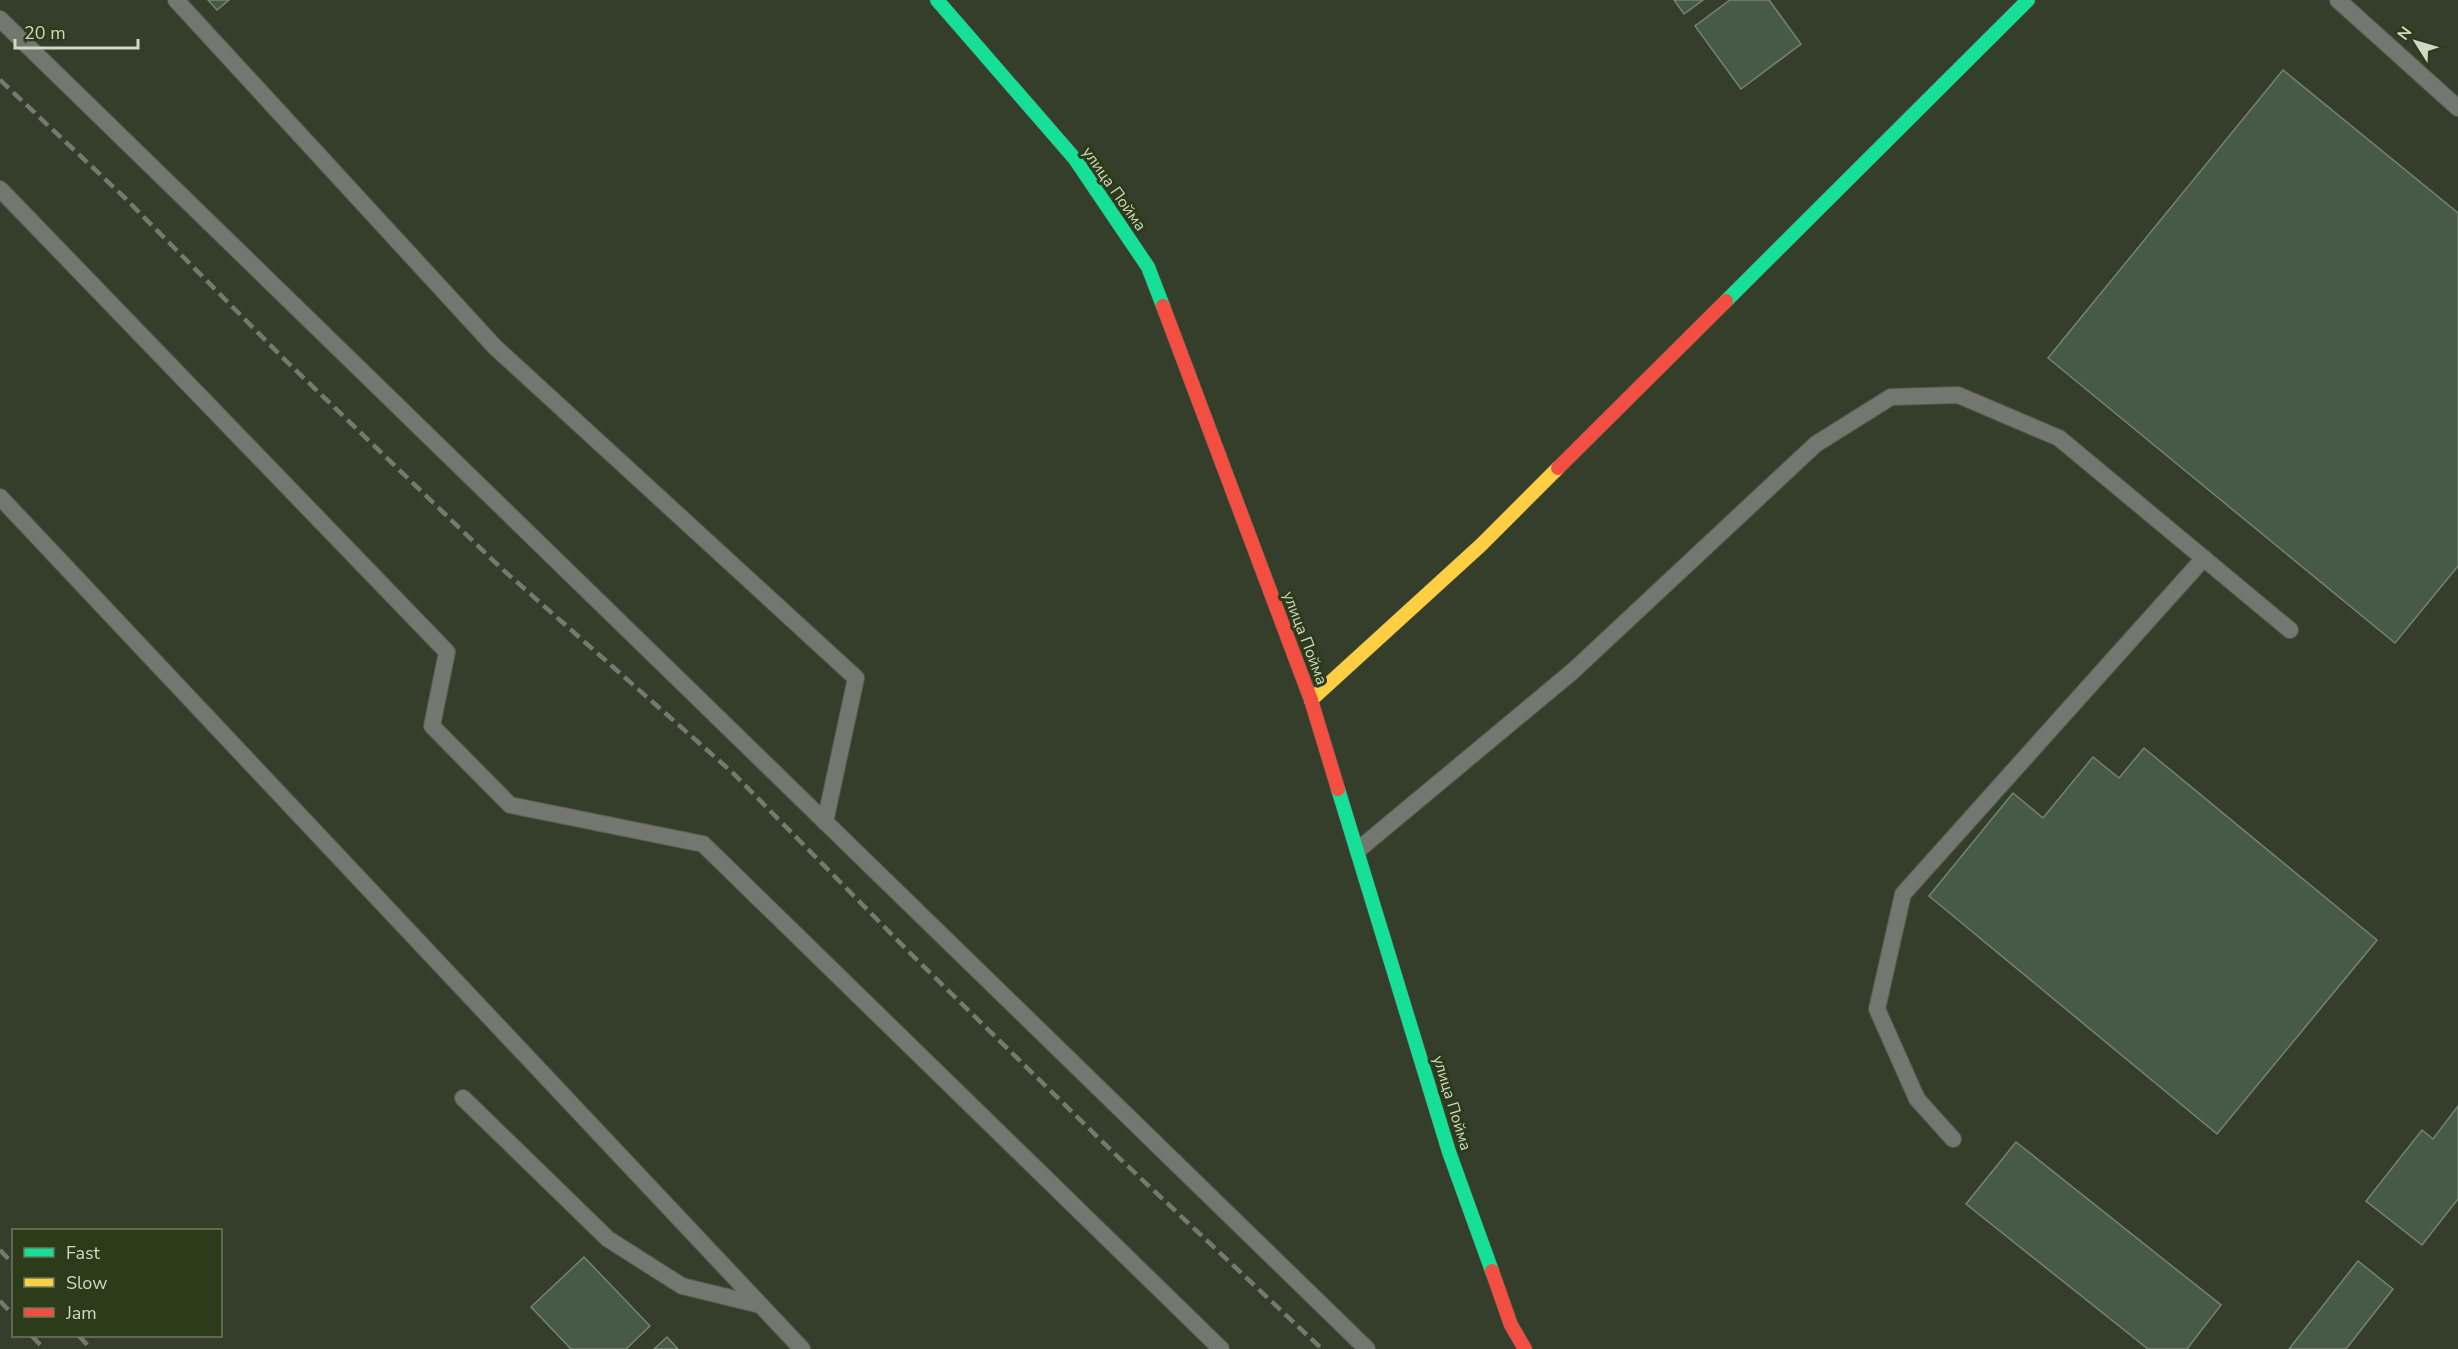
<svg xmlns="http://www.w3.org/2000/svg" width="2458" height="1349" viewBox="0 0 2458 1349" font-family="'Nunito Sans',sans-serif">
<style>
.building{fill:#465a45;stroke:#778274;stroke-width:1.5}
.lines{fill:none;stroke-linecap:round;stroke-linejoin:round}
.lane-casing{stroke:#545b4b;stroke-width:18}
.fast-casing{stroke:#545b4b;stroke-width:15}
.slow-casing{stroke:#545b4b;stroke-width:15}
.jam-casing{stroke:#545b4b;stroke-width:15}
.lane{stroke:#737770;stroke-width:16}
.fast{stroke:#16e098;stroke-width:14}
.slow{stroke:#ffcf43;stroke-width:14}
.jam{stroke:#f24e42;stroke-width:14}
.rail{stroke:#757a70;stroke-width:4.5;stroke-dasharray:12 6;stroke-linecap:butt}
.labels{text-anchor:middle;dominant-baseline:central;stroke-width:6;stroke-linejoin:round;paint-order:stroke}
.street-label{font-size:16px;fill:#ced8c4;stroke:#2c3b19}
</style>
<rect width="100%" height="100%" fill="#353e2b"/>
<g class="building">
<path d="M208 0H229L217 10Z"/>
<path d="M1674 0H1703L1684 14Z"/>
<path d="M1730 0H1769L1801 44 1741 89 1695 26Z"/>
<path d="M2283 70 2458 213V566L2395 643 2048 358Z"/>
<path d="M2144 748 2377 940 2217 1134 1929 896 2013 793 2043 818 2093 757 2119 778Z"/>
<path d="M2458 1106V1199L2422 1245 2366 1201 2422 1130 2433 1139Z"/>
<path d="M2016 1142 2221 1305 2187 1349H2148L1966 1204Z"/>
<path d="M584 1257 650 1326 626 1349H571L531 1307Z"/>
<path d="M2358 1261 2393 1289 2346 1349H2289Z"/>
<path d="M667 1337 678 1349H654Z"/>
</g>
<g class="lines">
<defs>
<g id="lane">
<path d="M176 0 495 347 856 678 825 822"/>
<path d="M2338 0 2458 108"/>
<path d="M0 19 1367 1349"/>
<path d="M0 189 447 652 432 726 510 805 703 844 1221 1349"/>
<path d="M0 497 802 1349"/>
<path d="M1358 850 1573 671 1816 444 1891 397 1958 395 2059 438 2290 630"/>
<path d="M463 1098 608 1239 682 1286 760 1305"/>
<path d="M1953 1139 1917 1099 1877 1009 1903 894 2204 558"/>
</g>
<g id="fast">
<path d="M937 0 1075 159 1148 267 1163 306"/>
<path d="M1726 301 2028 0"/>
<path d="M1338 789 1449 1152 1492 1271"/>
</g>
<path id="slow" d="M1311 700 1481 545 1558 468"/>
<g id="jam">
<path d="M1163 306 1311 700 1338 789"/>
<path d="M1558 468 1726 301"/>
<path d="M1492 1271 1511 1325 1525 1349"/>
</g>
</defs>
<use href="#lane" class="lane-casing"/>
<use href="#fast" class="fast-casing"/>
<use href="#slow" class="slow-casing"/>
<use href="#jam" class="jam-casing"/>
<use href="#lane" class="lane"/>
<use href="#fast" class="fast"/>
<use href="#slow" class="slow"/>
<use href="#jam" class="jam"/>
<g class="rail">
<path d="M0 80 124 197 282 357 501 568 733 773 909 952 1116 1155 1322 1349"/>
<path d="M0 1250 14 1265"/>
<path d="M0 1301 14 1316"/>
<path d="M32 1336 44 1349"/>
<path d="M79 1336 91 1349"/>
</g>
</g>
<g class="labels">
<g class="street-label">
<text transform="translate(1114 189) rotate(55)">улица Пойма</text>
<text transform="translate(1305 638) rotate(69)">улица Пойма</text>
<text transform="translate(1452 1103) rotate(73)">улица Пойма</text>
</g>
</g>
<rect x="12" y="1229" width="210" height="108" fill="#2c3b19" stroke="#6d7a5d" stroke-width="1.5"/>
<rect x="24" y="1248" width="30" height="9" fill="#16e098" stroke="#6d7a5d" stroke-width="1.5"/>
<text x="66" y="1259" font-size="18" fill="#ced8c4">Fast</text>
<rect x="24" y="1278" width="30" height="9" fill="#ffcf43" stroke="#6d7a5d" stroke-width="1.5"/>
<text x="66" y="1289" font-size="18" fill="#ced8c4">Slow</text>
<rect x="24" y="1308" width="30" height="9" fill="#f24e42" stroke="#6d7a5d" stroke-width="1.5"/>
<text x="66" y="1319" font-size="18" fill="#ced8c4">Jam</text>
<g transform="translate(2416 42) rotate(307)" stroke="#2c3b19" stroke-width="4.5" paint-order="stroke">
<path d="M0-4.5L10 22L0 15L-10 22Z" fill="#ced8c4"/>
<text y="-9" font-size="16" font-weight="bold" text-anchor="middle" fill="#ced8c4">N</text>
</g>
<path d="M15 39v9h123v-9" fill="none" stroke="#ced8c4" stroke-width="3"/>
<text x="24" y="39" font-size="18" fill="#ced8c4" stroke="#2c3b19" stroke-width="4.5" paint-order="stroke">20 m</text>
</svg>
